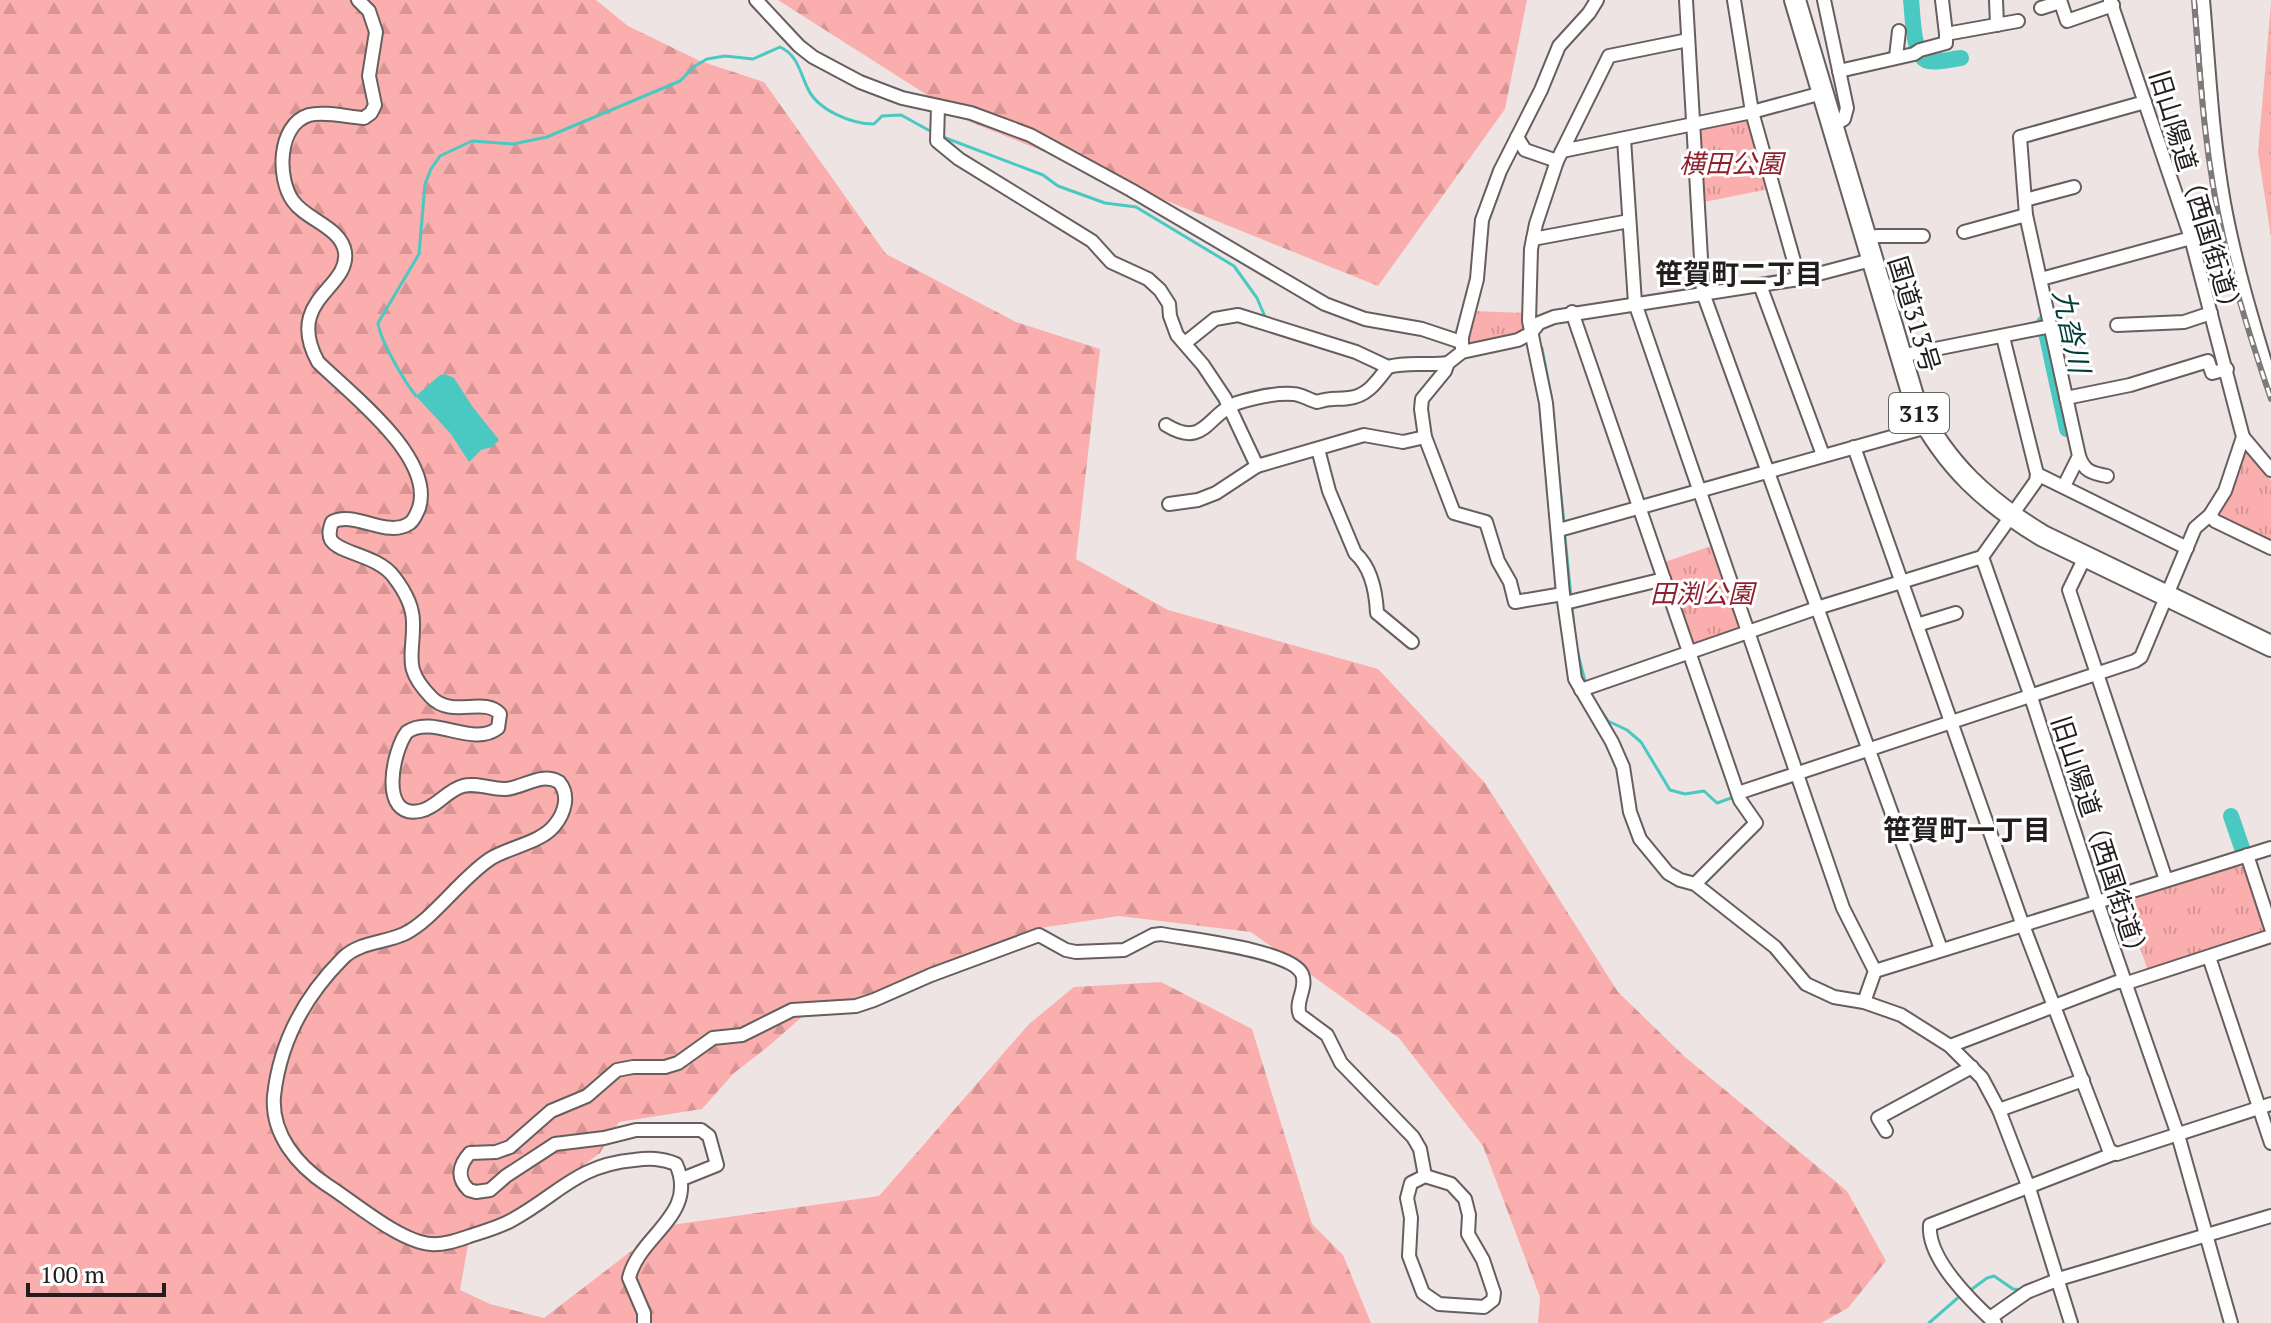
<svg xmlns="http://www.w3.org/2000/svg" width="2271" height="1323" viewBox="0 0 2271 1323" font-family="'PT Serif','Noto Sans JP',serif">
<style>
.forest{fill:url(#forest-firs)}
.park{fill:url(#park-tufts)}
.water{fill:#49c9c2}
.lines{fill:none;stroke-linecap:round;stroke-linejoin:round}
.stream{stroke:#49c9c2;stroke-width:3}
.river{stroke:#49c9c2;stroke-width:16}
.minor-casing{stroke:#675e5e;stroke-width:16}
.highway-casing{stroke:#675e5e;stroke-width:24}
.minor{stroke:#fff;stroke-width:12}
.highway{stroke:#fff;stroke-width:20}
.rail-casing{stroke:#807979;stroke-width:6}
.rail{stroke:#fff;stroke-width:3;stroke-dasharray:9;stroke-linecap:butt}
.labels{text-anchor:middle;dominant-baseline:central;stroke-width:6;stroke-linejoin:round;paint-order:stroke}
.shield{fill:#fff;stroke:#646262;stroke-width:2}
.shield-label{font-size:24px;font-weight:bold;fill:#221e1e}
.park-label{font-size:26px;font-style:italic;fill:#8c212c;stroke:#fff}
.street-label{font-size:26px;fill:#221e1e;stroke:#fff}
.neighbourhood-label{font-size:28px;font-weight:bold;fill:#221e1e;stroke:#fff}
.water-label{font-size:28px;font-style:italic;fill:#003d3a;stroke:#fff}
</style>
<defs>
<pattern id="forest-firs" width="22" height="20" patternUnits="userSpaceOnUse" patternTransform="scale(2)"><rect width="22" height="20" fill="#faaead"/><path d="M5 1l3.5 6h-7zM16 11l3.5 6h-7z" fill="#d69594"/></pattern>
<pattern id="park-tufts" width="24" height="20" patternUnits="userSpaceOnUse" patternTransform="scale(2)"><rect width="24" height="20" fill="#faaead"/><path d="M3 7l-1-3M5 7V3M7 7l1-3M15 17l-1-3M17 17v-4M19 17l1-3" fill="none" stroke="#d69594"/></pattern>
</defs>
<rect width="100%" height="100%" fill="#efe4e4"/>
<g class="forest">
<path d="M0 0H596L628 26 700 61 764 82 886 254 1016 322 1100 349 1076 559 1168 610 1378 669 1485 783 1618 992 1685 1057 1847 1191 1886 1261 1848 1308 1821 1323H1538L1540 1297 1483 1146 1399 1038 1251 932 1119 916 1040 928 858 999 820 1001 770 1045 734 1073 702 1109 619 1122 600 1153 526 1208 469 1239 460 1290 490 1304 544 1318 664 1226 879 1196 1029 1024 1074 987 1161 982 1252 1029 1312 1224 1343 1255 1371 1323H0Z"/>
<path d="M778 0H1527L1505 109 1378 286 968 121Z"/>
<path d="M2271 3V237L2258 152Z"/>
</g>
<g class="park">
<path d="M1742 117 1749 121 1769 189 1704 202 1701 131Z"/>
<path d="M1473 311 1525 313C1525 318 1526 327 1522 332 1514 340 1477 344 1465 342Z"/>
<path d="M2250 448 2271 480V543L2222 519 2218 510 2237 473 2245 450Z"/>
<path d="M1714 545 1741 629 1694 645 1690 643 1662 563Z"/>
<path d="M2236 866 2243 867 2265 931 2263 934 2148 971 2124 901Z"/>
</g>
<path class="water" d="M445 374 454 378 472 406 499 440 492 447 481 450 469 462 451 434 416 396 440 375Z"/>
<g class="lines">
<g class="stream">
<path d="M943 137 1043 175 1058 186 1105 203 1136 207 1234 266 1257 298 1266 319"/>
<path d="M1542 348 1551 396"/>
<path d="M1386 360 1410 358"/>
<path d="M416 396C404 381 380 340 378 323L419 254 425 184 431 169 440 156 472 141 513 144 547 137 680 81 695 66 707 59 725 56 753 59 780 47C798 55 800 73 808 89 818 110 851 124 874 124L882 116 901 115 932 132"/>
<path d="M1554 431 1564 523"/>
<path d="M1565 537 1571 597"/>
<path d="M1572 606 1575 638"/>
<path d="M1577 650 1585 681"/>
<path d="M1598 706 1608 721 1627 730 1641 742 1670 790 1685 794 1704 791 1717 803 1734 797"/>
<path d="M1968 1292 1987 1278 1994 1276 2013 1289 2023 1290"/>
<path d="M1929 1323 1960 1296"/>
</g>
<g class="river">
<path d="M1911 0C1913 14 1912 57 1928 61 1938 63 1951 59 1961 58"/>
<path d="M2044 323 2067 429"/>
<path d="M2231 816 2243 851"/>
</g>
<defs>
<g id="minor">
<path d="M358 0 369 11 376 32 369 76 375 105 371 113 364 118C348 117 324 111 309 115 277 125 277 179 293 201 306 220 341 227 345 252 350 289 284 299 318 362 349 393 435 457 419 508 417 513 414 520 410 523 387 539 355 510 332 522 330 528 328 534 331 540 340 554 378 555 394 577 404 590 413 606 413 622 414 657 402 667 431 697 452 719 484 696 500 714L498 728C472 748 434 714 407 732 393 750 378 819 420 811 436 808 447 790 463 786 476 782 492 790 506 789 525 787 541 772 559 782 570 795 565 813 554 826 540 843 509 847 490 859 460 879 433 920 404 934 384 943 359 942 343 958 304 997 280 1041 274 1096 271 1134 297 1165 327 1185 354 1202 400 1242 431 1244 443 1245 455 1241 467 1237 481 1232 498 1228 512 1220 558 1195 577 1165 634 1160 650 1158 661 1158 676 1164 699 1215 639 1235 629 1278L644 1313V1323"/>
<path d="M756 0 799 46 813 57 860 82 902 98 971 113 1030 135 1131 190 1325 304 1365 319 1422 329 1461 342"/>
<path d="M1686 0 1703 293 1941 949"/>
<path d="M1734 0 1752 112 1799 279"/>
<path d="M1824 0 1847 108 1844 119 1832 126"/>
<path d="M1942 0 1946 34"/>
<path d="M1996 0 1997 25"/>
<path d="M2060 0 2067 21 2113 5"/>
<path d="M2203 0C2209 68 2212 136 2224 203 2235 263 2253 323 2271 382"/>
<path d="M2041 8 2060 2"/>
<path d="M1688 40 1609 56 1557 161 1536 224 1531 249 1529 321 1546 403 1563 594 1575 679 1612 742 1623 767 1630 812 1640 839 1668 873 1680 880 1695 884 1775 947 1806 984 1834 997 1864 1002 1901 1015 1950 1046 1982 1078 1999 1110 2029 1188 2071 1323"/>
<path d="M1896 57 1899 31"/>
<path d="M1839 71 1914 54 1920 50 1946 43V34L2018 21"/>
<path d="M938 106 937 141 959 159 1092 241 1111 262 1148 279 1160 290 1169 304 1170 316 1177 335 1203 365 1225 398 1257 466"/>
<path d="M1517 137 1525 150 1557 161"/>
<path d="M1624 139 1635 303 1843 908 1875 971 1864 1002"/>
<path d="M1562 151 1752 112 1822 93"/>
<path d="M2025 200 2074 187"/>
<path d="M1964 232 2026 215"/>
<path d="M1533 239 1629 221"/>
<path d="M1865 240 1877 236H1923"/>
<path d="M2041 279 2191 238"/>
<path d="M1760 285 1823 455"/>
<path d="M1572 312 1740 800 1756 823 1695 884"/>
<path d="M2117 325 2184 322 2211 313"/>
<path d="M2003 337 2037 474 2187 548"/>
<path d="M1185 343 1215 319 1238 315 1356 352 1388 367C1409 361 1427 366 1448 363"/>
<path d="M1462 349V337L1477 279 1482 220 1500 171 1541 90 1559 46 1589 13 1597 0"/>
<path d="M1900 356 2051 326"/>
<path d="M2066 398 2130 385 2208 361 2212 373 2227 369"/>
<path d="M1166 425C1205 449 1207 414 1237 403 1253 398 1276 393 1293 394 1301 394 1309 400 1317 402 1332 397 1336 400 1349 398 1368 396 1377 381 1388 367"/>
<path d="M2243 437 2271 470"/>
<path d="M1854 447 2021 920 2109 1150 2117 1154 2271 1104"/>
<path d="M1318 449 1329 491 1355 553C1372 568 1376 592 1377 613L1412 642"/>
<path d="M2079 456C2084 471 2091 473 2107 476"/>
<path d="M2064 486 2079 456 2026 215 2020 137 2145 102"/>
<path d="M1169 504 1198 500 1216 493 1257 466 1364 435 1403 442 1425 437"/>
<path d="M2210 515 2215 521 2271 548"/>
<path d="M1559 530 1920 429 1928 430"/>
<path d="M2086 555 2069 590 2166 880"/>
<path d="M1982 557 2030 694 2096 898 2178 1135 2231 1323"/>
<path d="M1563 594 1515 602 1510 582 1498 561 1486 522 1454 513 1425 437 1421 409 1422 399 1445 371 1448 363 1462 352 1518 340 1531 333 1539 323 1554 317 1799 279 1871 260"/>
<path d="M1565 603 1664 579"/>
<path d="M1917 625 1956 613"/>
<path d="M1581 690 1817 608 1982 557 2036 481 2037 474"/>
<path d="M1738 793 2135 661 2141 657 2195 528 2210 515 2225 491 2243 437 2191 238 2110 0"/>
<path d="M2247 855 2271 928"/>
<path d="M2209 957 2271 1143"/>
<path d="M1875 971 2271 848"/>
<path d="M1950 1046 2117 982H2130L2271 936"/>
<path d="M1999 1110 2083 1080"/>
<path d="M1886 1131 1878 1118 1972 1067"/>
<path d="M1425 1176 1451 1184 1465 1199 1469 1215 1468 1234 1483 1260 1494 1293 1493 1300 1484 1307 1439 1304 1423 1293 1409 1256 1411 1218 1407 1198 1411 1183Z"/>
<path d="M682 1179 717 1165 709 1136 701 1130H636L604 1138 555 1144 506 1176 490 1190 476 1192 469 1190C456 1178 459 1165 470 1153L496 1152 510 1147 551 1111 587 1096 617 1070 633 1067H665L678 1063 713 1038 742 1035 792 1010 856 1006 874 1000 931 975 1039 935 1066 950 1076 952 1124 950 1153 935 1161 934C1187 939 1291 950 1302 974 1308 988 1294 1002 1300 1015L1327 1035 1341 1063 1413 1137 1420 1149 1425 1176"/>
<path d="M1990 1318 2027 1292 2062 1278 2271 1216"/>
<path d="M1995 1323C1972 1302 1927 1259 1930 1225L2113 1154"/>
</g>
<path id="highway" d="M1795 0 1916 406C1947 466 1985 501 2043 536L2271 646"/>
</defs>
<use href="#minor" class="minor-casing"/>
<use href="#highway" class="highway-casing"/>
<use href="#minor" class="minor"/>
<use href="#highway" class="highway"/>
<defs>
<path id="rail" d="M2194 0C2200 79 2205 159 2223 236 2235 291 2253 346 2271 399"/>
</defs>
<use href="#rail" class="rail-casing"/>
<use href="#rail" class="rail"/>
</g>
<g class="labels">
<rect class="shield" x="1889" y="393" width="60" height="40" rx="6"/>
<g class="shield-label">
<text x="1919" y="413">313</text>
</g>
<g class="park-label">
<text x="1731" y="163">横田公園</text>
<text x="1702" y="593">田渕公園</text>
</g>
<g class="street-label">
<text transform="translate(2197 195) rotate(73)">旧山陽道（西国街道）</text>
<text transform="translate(1915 314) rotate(73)">国道313号</text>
<text transform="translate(2101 840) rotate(72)">旧山陽道（西国街道）</text>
</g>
<g class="neighbourhood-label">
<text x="1739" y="273">笹賀町二丁目</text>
<text x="1967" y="829">笹賀町一丁目</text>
</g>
<g class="water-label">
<text transform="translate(2072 331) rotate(78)">九沓川</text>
</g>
</g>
<path d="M28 1283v12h136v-12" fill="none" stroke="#221e1e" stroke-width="4"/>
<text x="40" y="1283" font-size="24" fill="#221e1e" stroke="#ffffff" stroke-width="6" paint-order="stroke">100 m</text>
</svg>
